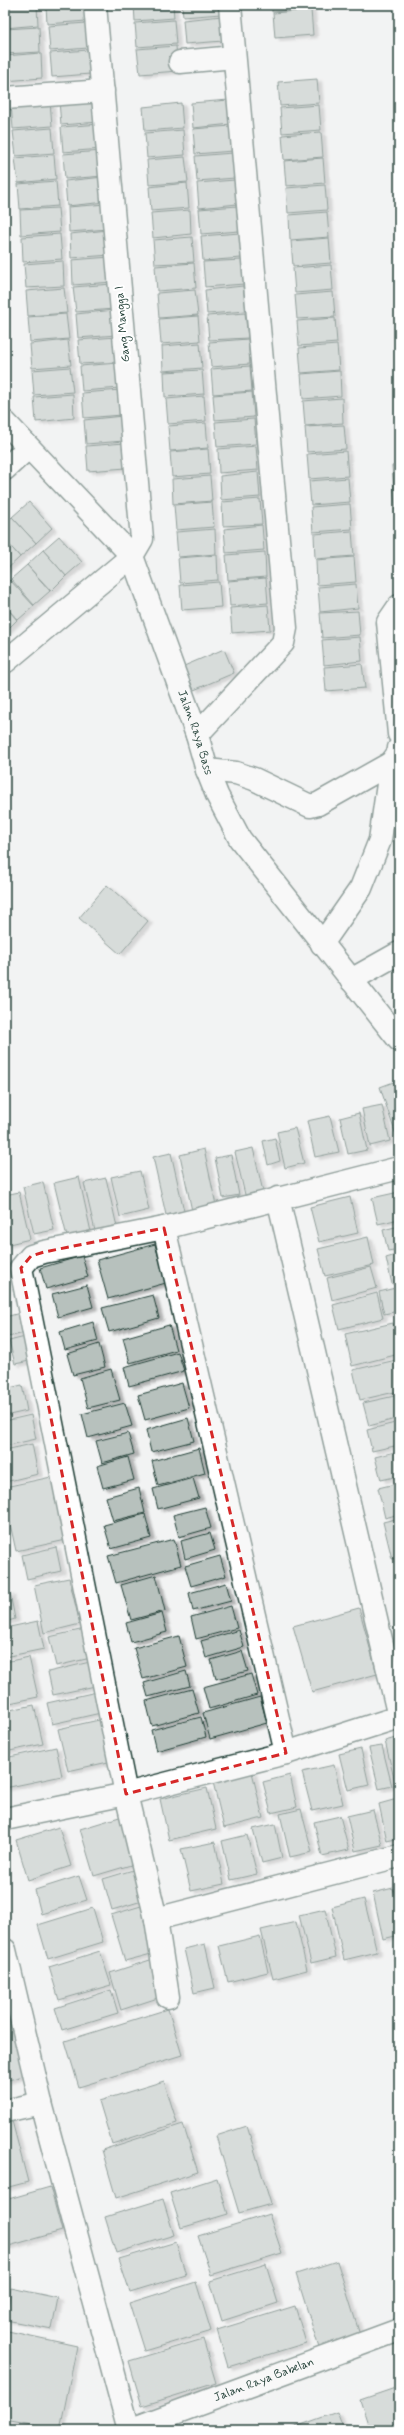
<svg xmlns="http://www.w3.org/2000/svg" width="404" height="2435" viewBox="0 0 404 2435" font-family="Mynerve,sans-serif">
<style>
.building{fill:#b7c1bd;stroke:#1f3d34;filter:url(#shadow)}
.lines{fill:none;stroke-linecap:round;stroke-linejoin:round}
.minor-casing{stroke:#1f3d34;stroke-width:25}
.major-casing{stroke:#1f3d34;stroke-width:25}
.minor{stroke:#fff;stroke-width:22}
.major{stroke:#fff;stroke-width:22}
.marked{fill:none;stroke:#d62828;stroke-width:3;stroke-dasharray:8 5;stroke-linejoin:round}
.labels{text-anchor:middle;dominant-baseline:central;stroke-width:4;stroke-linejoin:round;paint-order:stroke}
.street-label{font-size:12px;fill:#1f3d34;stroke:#fff}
</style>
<defs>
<filter id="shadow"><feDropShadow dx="4.5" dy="2.5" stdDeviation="1" flood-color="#0004"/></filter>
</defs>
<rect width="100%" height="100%" fill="#f2f3f3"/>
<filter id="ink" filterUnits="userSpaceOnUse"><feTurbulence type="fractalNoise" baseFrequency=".025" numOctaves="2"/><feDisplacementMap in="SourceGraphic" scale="8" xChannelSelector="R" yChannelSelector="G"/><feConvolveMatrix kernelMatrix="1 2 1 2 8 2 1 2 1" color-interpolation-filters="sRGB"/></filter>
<g filter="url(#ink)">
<g class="building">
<path d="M5 5H37L38 25 5 28Z"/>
<path d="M46 5H85L86 21 47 24Z"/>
<path d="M134 5H173L174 18 135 21Z"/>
<path d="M182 5H221V14L183 17Z"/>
<path d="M272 5H311V9L272 12Z"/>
<path d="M311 10 313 35 275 38 273 13Z"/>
<path d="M222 16 223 41 185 44 183 20Z"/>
<path d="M174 20 176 44 137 47 135 23Z"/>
<path d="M86 23 88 48 50 51 48 26Z"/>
<path d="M39 27 40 52 5 54V29Z"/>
<path d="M176 46 178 71 140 74 137 49Z"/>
<path d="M88 50 90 74 52 77 50 53Z"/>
<path d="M41 53 42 78 5 81V56Z"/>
<path d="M317 79 319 103 280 106 278 82Z"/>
<path d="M98 98 99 122 61 125 59 101Z"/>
<path d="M229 100 231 124 193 128 191 103Z"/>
<path d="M50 101 52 126 13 129 11 104Z"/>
<path d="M181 103 183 128 145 131 143 107Z"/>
<path d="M319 105 321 130 282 133 280 108Z"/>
<path d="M100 124 102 149 63 152 61 127Z"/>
<path d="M231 126 233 151 195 154 193 129Z"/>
<path d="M52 128 54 153 16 156 13 131Z"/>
<path d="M183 130 185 155 147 158 145 133Z"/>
<path d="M321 132 323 157 284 160 282 135Z"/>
<path d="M102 151 104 176 65 179 63 154Z"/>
<path d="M233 153 235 178 197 181 195 156Z"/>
<path d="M54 155 56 179 18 183 15 158Z"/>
<path d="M185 157 188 182 149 185 147 160Z"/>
<path d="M323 158 325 183 286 186 284 161Z"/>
<path d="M104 177 106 202 67 206 65 181Z"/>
<path d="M235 180 237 204 199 208 197 183Z"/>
<path d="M56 181 58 206 20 209 18 184Z"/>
<path d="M187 183 189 208 151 211 149 187Z"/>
<path d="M325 185 327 210 288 213 286 188Z"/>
<path d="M106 204 108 229 69 232 68 207Z"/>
<path d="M238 206 239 231 201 234 199 209Z"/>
<path d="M58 208 60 232 21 235 20 210Z"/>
<path d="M190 210 191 234 153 238 151 213Z"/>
<path d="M327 212 329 237 290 240 289 215Z"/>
<path d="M108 230 110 255 71 258 70 234Z"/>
<path d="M240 233 241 258 203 261 201 236Z"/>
<path d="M60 234 62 259 23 262 22 237Z"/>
<path d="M192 237 194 262 155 264 153 240Z"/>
<path d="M329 238 331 263 293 266 291 241Z"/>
<path d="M110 257 112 282 73 285 72 260Z"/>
<path d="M242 260 244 284 205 287 203 262Z"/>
<path d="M63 261 64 286 26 288 24 264Z"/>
<path d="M194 263 196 288 157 291 155 266Z"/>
<path d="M331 265 333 290 295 293 293 268Z"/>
<path d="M112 284 114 309 76 312 73 287Z"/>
<path d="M243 286 246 311 207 314 205 290Z"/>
<path d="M64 288 67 313 28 316 26 291Z"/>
<path d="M195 290 198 315 159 318 157 293Z"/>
<path d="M333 292 335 317 297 319 295 295Z"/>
<path d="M114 310 116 335 78 338 76 314Z"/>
<path d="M245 313 248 338 209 340 207 316Z"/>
<path d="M66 314 69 339 30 342 28 317Z"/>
<path d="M198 316 200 341 161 344 159 319Z"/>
<path d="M335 318 337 343 299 346 297 321Z"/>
<path d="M116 337 118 362 80 364 78 340Z"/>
<path d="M248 339 250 364 211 367 209 342Z"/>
<path d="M68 340 71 365 32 368 30 344Z"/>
<path d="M200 343 202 368 163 371 162 346Z"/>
<path d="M337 345 339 370 301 373 299 348Z"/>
<path d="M118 363 120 388 82 391 80 366Z"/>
<path d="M250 366 252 391 213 394 211 369Z"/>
<path d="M70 367 73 392 34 395 32 370Z"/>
<path d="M202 370 204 394 165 397 164 372Z"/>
<path d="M340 371 341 396 303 399 301 374Z"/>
<path d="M121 390 122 415 84 418 82 393Z"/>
<path d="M252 392 254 417 215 420 213 395Z"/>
<path d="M73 394 74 418 36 422 34 397Z"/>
<path d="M204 396 206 421 168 424 166 399Z"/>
<path d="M342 398 343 423 305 426 303 401Z"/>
<path d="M123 416 124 441 86 444 84 420Z"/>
<path d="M254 419 256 444 217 447 215 422Z"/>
<path d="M206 423 208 448 170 451 168 426Z"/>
<path d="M344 425 346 449 307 452 305 427Z"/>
<path d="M125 443 126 468 88 471 86 446Z"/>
<path d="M256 446 258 470 219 473 218 449Z"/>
<path d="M208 449 210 474 172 477 170 452Z"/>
<path d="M346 451 348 476 309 479 307 454Z"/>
<path d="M399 465V533H397L392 466Z"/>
<path d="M258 472 260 497 221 500 220 476Z"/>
<path d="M210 476 212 501 173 504 172 479Z"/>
<path d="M348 478 350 502 311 505 309 481Z"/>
<path d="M260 499 262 524 223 526 222 502Z"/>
<path d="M29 502 52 528 36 543 12 517Z"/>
<path d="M212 502 214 527 176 530 174 505Z"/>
<path d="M350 504 352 529 313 532 311 507Z"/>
<path d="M12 517 36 543 20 557 5 540V524Z"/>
<path d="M262 525 264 550 226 553 224 529Z"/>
<path d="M215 529 216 554 178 557 176 532Z"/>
<path d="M352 531 354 556 315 559 314 534Z"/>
<path d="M59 536 82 562 66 576 43 550Z"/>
<path d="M5 540 20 557 5 571Z"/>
<path d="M43 550 66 576 51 591 27 565Z"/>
<path d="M265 552 266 577 228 580 226 555Z"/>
<path d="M217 555 218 580 180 583 178 558Z"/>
<path d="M354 557 356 582 317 585 316 560Z"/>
<path d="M27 565 50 591 34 605 11 579Z"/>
<path d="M266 578 268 603 230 606 228 581Z"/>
<path d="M10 580 34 606 18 620 5 606V585Z"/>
<path d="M219 582 221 607 182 610 180 585Z"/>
<path d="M356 584 358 608 320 612 318 587Z"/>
<path d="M268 605 270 630 232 633 230 608Z"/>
<path d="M5 606 17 620 5 632Z"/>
<path d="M358 611 360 635 322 638 320 613Z"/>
<path d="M360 637 362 661 324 665 322 640Z"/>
<path d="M224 649 234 673 194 690 184 666Z"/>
<path d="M362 664 365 688 326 691 324 667Z"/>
<path d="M107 885 148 921 120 954 79 918Z"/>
<path d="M399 1080V1137L397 1138 380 1087Z"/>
<path d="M382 1105 390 1141 370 1146 362 1109Z"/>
<path d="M359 1113 367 1150 348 1154 340 1118Z"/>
<path d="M330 1116 339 1152 315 1157 307 1121Z"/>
<path d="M295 1128 304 1163 285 1168 277 1132Z"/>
<path d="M275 1138 280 1161 268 1165 263 1141Z"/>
<path d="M253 1148 264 1196 246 1199 235 1152Z"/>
<path d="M204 1149 216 1205 192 1211 180 1155Z"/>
<path d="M171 1153 184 1211 166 1215 153 1157Z"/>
<path d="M231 1155 239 1195 223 1198 215 1158Z"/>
<path d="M140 1171 149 1210 120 1217 111 1177Z"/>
<path d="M79 1177 91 1232 67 1237 54 1183Z"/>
<path d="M106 1178 117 1227 95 1231 84 1183Z"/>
<path d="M43 1182 54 1230 34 1234 23 1187Z"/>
<path d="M19 1192 30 1239 5 1245V1195Z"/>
<path d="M399 1192V1219L378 1224 372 1198Z"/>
<path d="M350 1197 358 1233 319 1242 310 1207Z"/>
<path d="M399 1226V1249L388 1251 383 1230Z"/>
<path d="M368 1237 374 1265 325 1276 318 1249Z"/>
<path d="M155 1244 166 1283 108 1299 97 1260Z"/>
<path d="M399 1254V1282L392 1284 386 1258Z"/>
<path d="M82 1256 88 1277 46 1289 40 1268Z"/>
<path d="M371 1267 377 1288 332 1300 327 1278Z"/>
<path d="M87 1285 93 1307 58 1317 52 1294Z"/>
<path d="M399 1287V1311L384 1314 379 1292Z"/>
<path d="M377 1293 383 1318 339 1329 333 1305Z"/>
<path d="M153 1295 159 1318 109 1332 102 1308Z"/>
<path d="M28 1311 32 1331 8 1337 5 1317Z"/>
<path d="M93 1322 98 1341 65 1350 60 1332Z"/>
<path d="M393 1323 399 1354 352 1366 345 1334Z"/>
<path d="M169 1325 176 1350 130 1363 123 1338Z"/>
<path d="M29 1336 34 1360 15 1364 9 1341Z"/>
<path d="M99 1344 105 1367 73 1375 67 1354Z"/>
<path d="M178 1352 184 1371 129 1386 124 1367Z"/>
<path d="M396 1360 399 1370V1391L360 1400 353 1370Z"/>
<path d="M111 1369 120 1400 88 1408 80 1378Z"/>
<path d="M182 1383 189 1408 145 1420 138 1395Z"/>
<path d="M22 1385 27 1411 5 1416V1389Z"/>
<path d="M399 1395V1418L369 1426 363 1403Z"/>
<path d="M125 1403 132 1426 88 1438 82 1414Z"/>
<path d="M31 1415 36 1439 5 1446V1421Z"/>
<path d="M188 1418 194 1441 151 1452 146 1430Z"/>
<path d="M399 1422V1445L372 1451 367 1430Z"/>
<path d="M128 1433 134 1454 102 1463 96 1441Z"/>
<path d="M32 1444 38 1474 5 1482V1450Z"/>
<path d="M199 1448 205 1473 158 1486 152 1461Z"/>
<path d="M399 1451V1476L381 1480 375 1457Z"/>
<path d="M128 1457 134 1480 103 1488 97 1466Z"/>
<path d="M51 1477 66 1540 16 1551 5 1501V1487Z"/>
<path d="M193 1478 199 1498 158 1509 153 1489Z"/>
<path d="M399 1483V1514L385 1518 378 1488Z"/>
<path d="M139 1488 145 1513 113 1521 106 1497Z"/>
<path d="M205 1507 211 1528 179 1537 173 1515Z"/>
<path d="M145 1514 151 1538 111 1549 104 1525Z"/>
<path d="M399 1518V1558L392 1559 383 1522Z"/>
<path d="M210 1533 215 1550 185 1559 181 1541Z"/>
<path d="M174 1539 181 1565 116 1583 108 1556Z"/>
<path d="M56 1547 61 1571 27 1579 22 1555Z"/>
<path d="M220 1556 226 1576 191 1586 185 1566Z"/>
<path d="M156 1575 165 1611 131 1620 121 1585Z"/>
<path d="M69 1578 80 1624 44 1633 34 1585Z"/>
<path d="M226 1583 231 1601 193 1611 189 1593Z"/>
<path d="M10 1593 15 1619 5 1622V1594Z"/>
<path d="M231 1606 237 1628 196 1639 191 1617Z"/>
<path d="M359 1608 377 1674 312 1692 293 1626Z"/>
<path d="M162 1613 167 1632 131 1642 126 1623Z"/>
<path d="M38 1621 44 1649 5 1657V1628Z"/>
<path d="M89 1628 95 1657 56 1666 49 1637Z"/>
<path d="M239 1630 244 1647 206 1658 201 1641Z"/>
<path d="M179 1636 187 1667 143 1679 134 1648Z"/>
<path d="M242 1651 248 1671 216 1679 211 1660Z"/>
<path d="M29 1657 38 1697 5 1704V1662Z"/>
<path d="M94 1661 100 1685 53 1695 48 1672Z"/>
<path d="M186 1671 190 1686 148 1697 144 1683Z"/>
<path d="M251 1674 257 1695 209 1709 203 1687Z"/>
<path d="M192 1689 199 1713 152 1726 146 1701Z"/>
<path d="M101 1691 105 1712 52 1724 47 1703Z"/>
<path d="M260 1697 267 1723 210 1739 203 1713Z"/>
<path d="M34 1705 43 1744 5 1752V1711Z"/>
<path d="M201 1717 206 1737 156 1751 151 1730Z"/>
<path d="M108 1718 117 1760 68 1771 58 1729Z"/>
<path d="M399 1737V1786L396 1787 385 1741Z"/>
<path d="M382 1746 392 1786 379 1789 369 1748Z"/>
<path d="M56 1747 62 1776 5 1788V1758Z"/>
<path d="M361 1749 369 1785 348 1790 339 1754Z"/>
<path d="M334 1765 343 1804 312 1811 302 1772Z"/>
<path d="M252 1772 263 1818 224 1828 213 1782Z"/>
<path d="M290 1775 297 1807 271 1813 263 1782Z"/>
<path d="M207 1788 216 1829 169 1840 160 1799Z"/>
<path d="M397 1799 399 1838 387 1841 379 1804Z"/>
<path d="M301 1809 312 1852 290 1857 280 1814Z"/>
<path d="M373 1810 382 1845 355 1851 347 1816Z"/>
<path d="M126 1815 141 1862 94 1876 80 1829Z"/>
<path d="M340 1816 349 1850 322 1856 314 1822Z"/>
<path d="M275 1824 282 1858 262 1863 253 1829Z"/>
<path d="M59 1827 71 1866 28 1880 16 1840Z"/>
<path d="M247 1835 257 1874 231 1880 222 1841Z"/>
<path d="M215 1842 224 1884 191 1891 181 1849Z"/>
<path d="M133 1870 142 1901 112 1910 103 1879Z"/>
<path d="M79 1876 87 1900 41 1914 35 1890Z"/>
<path d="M393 1888 399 1913V1935L383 1939 373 1893Z"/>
<path d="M364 1899 377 1952 344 1960 332 1907Z"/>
<path d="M141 1906 155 1953 125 1961 111 1915Z"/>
<path d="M93 1908 103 1942 48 1959 38 1925Z"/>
<path d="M325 1909 336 1957 311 1963 299 1915Z"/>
<path d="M296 1922 307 1970 273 1979 261 1930Z"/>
<path d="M260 1936 268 1972 228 1982 219 1946Z"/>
<path d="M205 1944 215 1988 194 1993 184 1949Z"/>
<path d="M100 1951 111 1985 59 2000 49 1967Z"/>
<path d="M399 1957V1982L394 1959Z"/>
<path d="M153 1959 164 1996 121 2010 110 1973Z"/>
<path d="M111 1990 118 2013 62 2030 55 2008Z"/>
<path d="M10 2009 30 2074 5 2081V2010Z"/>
<path d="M168 2009 182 2055 79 2087 65 2041Z"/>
<path d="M164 2081 177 2123 112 2144 99 2101Z"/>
<path d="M11 2117 28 2182 5 2188V2118Z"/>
<path d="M183 2124 198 2172 116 2198 102 2150Z"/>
<path d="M247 2126 271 2204 239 2213 216 2136Z"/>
<path d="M217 2178 228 2214 181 2228 170 2193Z"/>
<path d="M50 2187 62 2231 5 2247V2200Z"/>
<path d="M163 2199 174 2235 116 2253 105 2217Z"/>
<path d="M269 2214 282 2253 211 2275 198 2236Z"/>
<path d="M176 2242 186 2275 130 2292 119 2259Z"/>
<path d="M337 2261 360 2335 319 2348 296 2274Z"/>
<path d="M266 2264 278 2303 222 2321 210 2281Z"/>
<path d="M196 2282 211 2331 144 2351 129 2303Z"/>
<path d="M11 2288 58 2298 52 2329 6 2320Z"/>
<path d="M295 2306 306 2343 228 2367 217 2330Z"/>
<path d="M8 2331 77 2346 60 2430 5 2420V2344Z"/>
<path d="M203 2339 216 2383 142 2406 129 2361Z"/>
<path d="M395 2388 399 2399V2430H370L360 2400Z"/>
<path d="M337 2412 344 2430H287Z"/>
</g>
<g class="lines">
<defs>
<g id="minor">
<path d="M180 62 234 57"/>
<path d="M5 98 103 91"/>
<path id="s1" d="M5 422 132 556 197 735 207 770 217 795 240 839 399 1040"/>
<path d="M5 469 28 448"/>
<path d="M399 606 388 622 399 734"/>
<path d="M5 662 132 556 142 539 95 5"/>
<path d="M197 735 283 643 286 628 230 5"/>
<path d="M207 770 236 773 254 779 310 806 318 804 391 763 399 752V748"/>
<path d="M322 944 361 888 380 840 391 763"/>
<path d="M351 980 399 953"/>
<path d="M278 1198 399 1717"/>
<path d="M164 1228 286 1753"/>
<path d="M5 1819 126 1794 286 1753 399 1717"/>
<path d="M156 1919 399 1856"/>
<path d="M5 1950 41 2103 129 2430"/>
<path d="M168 1997 156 1919 126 1794 21 1268 31 1256 44 1252 164 1228 399 1168"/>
<path d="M5 2111 41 2103"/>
</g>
<g id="major">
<path id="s2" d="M129 2430 399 2330"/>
</g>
</defs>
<use href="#minor" class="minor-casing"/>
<use href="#major" class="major-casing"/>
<use href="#minor" class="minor"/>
<use href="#major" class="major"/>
</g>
</g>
<path d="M0 0H404V2435H0ZM164 1228 286 1753 126 1794 21 1268 31 1256 44 1252Z" fill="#f2f3f3" fill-opacity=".55" fill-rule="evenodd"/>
<path class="marked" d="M164 1228 286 1753 126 1794 21 1268 31 1256 44 1252Z"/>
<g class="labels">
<g class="street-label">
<text transform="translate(123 324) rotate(-95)">Gang Mangga I</text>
<text stroke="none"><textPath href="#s1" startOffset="372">Jalan Raya Bass</textPath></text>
<text stroke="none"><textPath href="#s2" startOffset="144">Jalan Raya Babelan</textPath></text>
</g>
</g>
<rect width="404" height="2435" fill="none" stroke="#fff" stroke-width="20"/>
<rect x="10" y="10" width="384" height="2415" fill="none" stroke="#1f3d34" stroke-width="1.5" filter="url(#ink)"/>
</svg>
